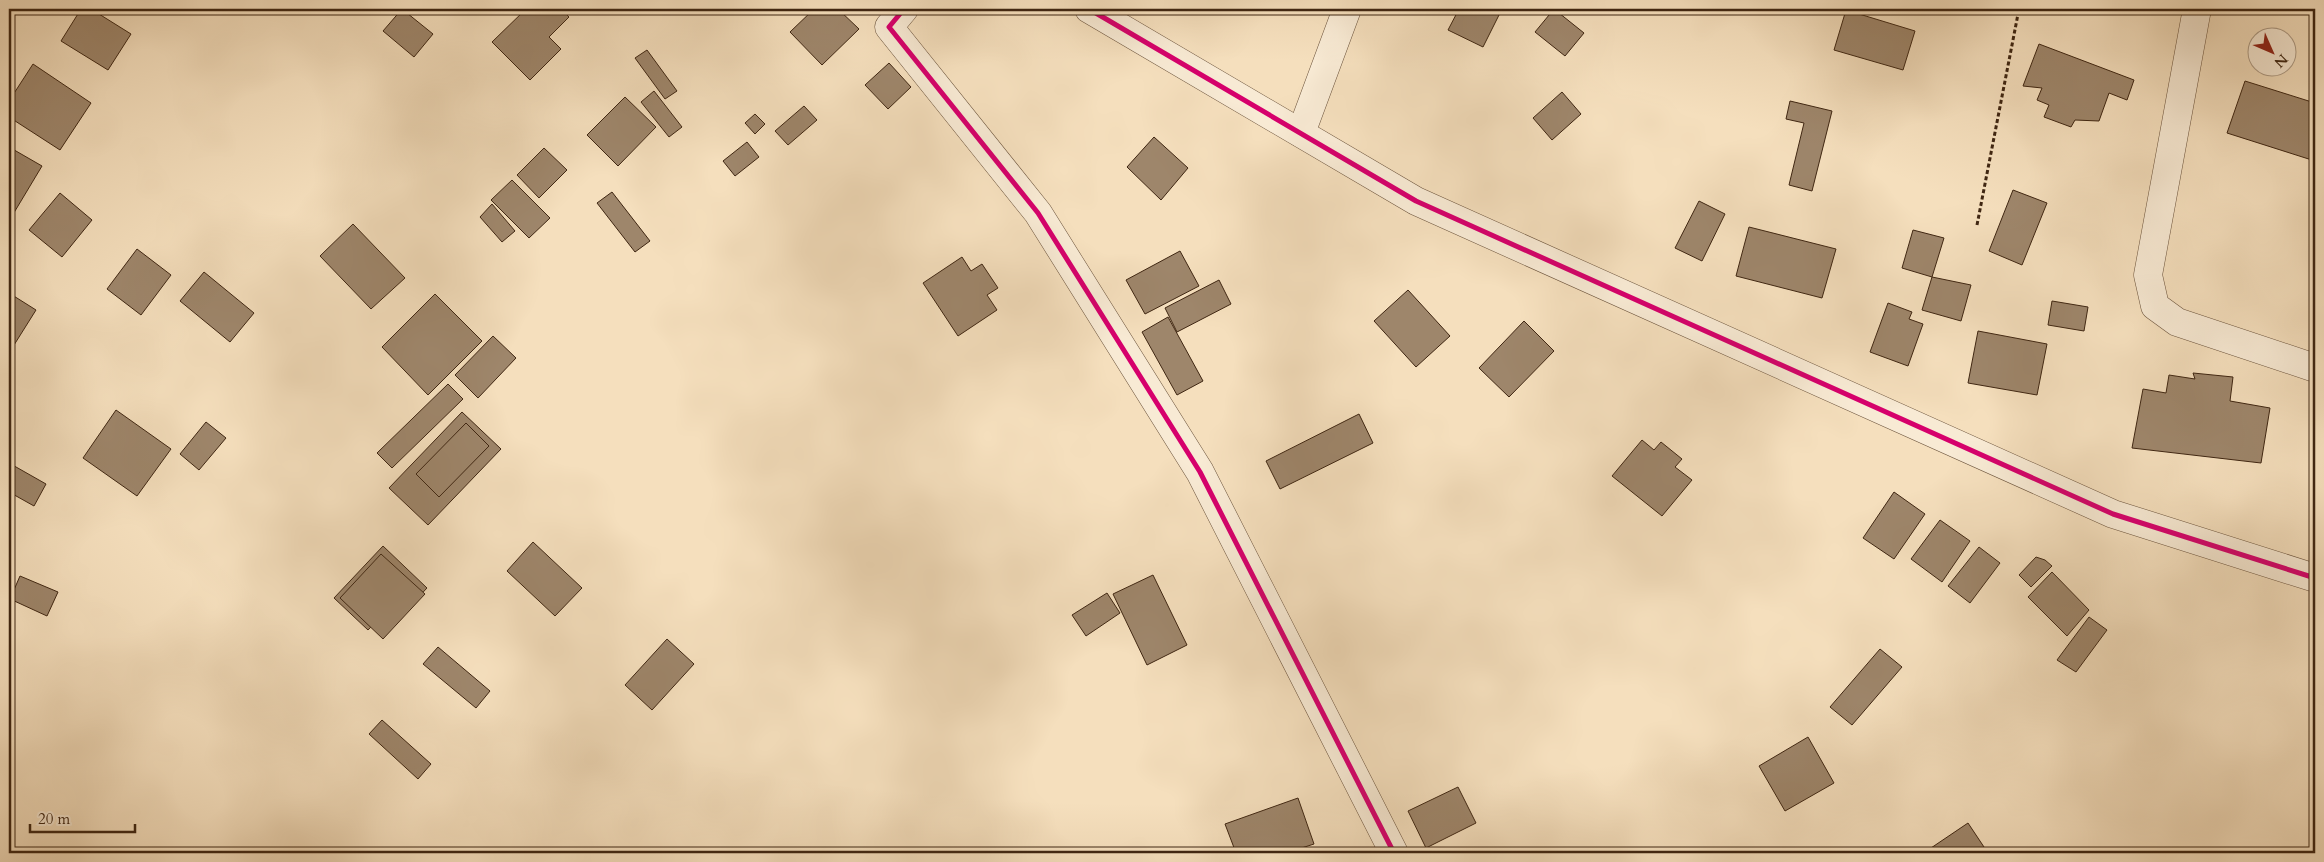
<svg xmlns="http://www.w3.org/2000/svg" width="2324" height="862" viewBox="0 0 2324 862" font-family="Cardo,serif">
<style>
.building{fill:#9e866b;stroke:#3f2612}
.lines{fill:none;stroke-linecap:round;stroke-linejoin:round}
.minor-casing{stroke:#6c543d;stroke-width:29}
.path{stroke:#3f2612;stroke-width:3;stroke-dasharray:4 2.5;stroke-linecap:butt}
.minor{stroke:#f8ead4;stroke-width:28}
.cycleway-casing{stroke:#f8ead4;stroke-width:8}
.cycleway{stroke:#d6006c;stroke-width:5}
</style>
<rect width="100%" height="100%" fill="#f5dfbd"/>
<filter id="stains"><feTurbulence type="fractalNoise" baseFrequency=".004" numOctaves="4"/><feColorMatrix values="0 0 0 0 .2 0 0 0 0 .09 0 0 0 0 .02 0 0 0 .5 -.17"/></filter>
<radialGradient id="worn" r=".72"><stop offset=".6" stop-color="#630" stop-opacity="0"/><stop offset="1" stop-color="#630" stop-opacity=".3"/></radialGradient>
<g class="building">
<path d="M81 9H91L131 34 108 70 61 41Z"/>
<path d="M402 9 433 34 414 57 383 31Z"/>
<path d="M526 9H561L569 17 549 37 561 49 530 80 492 42Z"/>
<path d="M814 9H838L859 29 822 65 790 32Z"/>
<path d="M1459 9H1502L1483 47 1448 30Z"/>
<path d="M1554 9 1584 33 1565 56 1535 32Z"/>
<path d="M1846 10 1915 31 1903 70 1834 50Z"/>
<path d="M2039 44 2134 80 2127 100 2109 93 2099 121 2075 120 2071 127 2044 117 2049 105 2037 100 2042 88 2023 86Z"/>
<path d="M647 50 677 91 665 99 635 58Z"/>
<path d="M889 63 911 87 888 109 865 85Z"/>
<path d="M33 64 91 103 60 150 9 117V101Z"/>
<path d="M2245 81 2315 103V161L2227 133Z"/>
<path d="M654 91 682 127 669 137 641 102Z"/>
<path d="M1562 92 1581 114 1552 140 1533 118Z"/>
<path d="M625 97 656 127 618 166 587 135Z"/>
<path d="M1790 101 1832 111 1812 191 1789 185 1804 123 1786 119Z"/>
<path d="M804 106 817 120 788 145 775 131Z"/>
<path d="M755 114 765 124 755 134 745 123Z"/>
<path d="M1154 137 1188 168 1161 200 1127 167Z"/>
<path d="M747 142 759 157 735 176 723 161Z"/>
<path d="M9 147 42 166 9 221Z"/>
<path d="M544 148 567 170 539 198 517 175Z"/>
<path d="M512 180 550 218 529 238 491 200Z"/>
<path d="M2013 190 2047 203 2022 265 1989 251Z"/>
<path d="M612 192 650 241 635 252 597 203Z"/>
<path d="M60 193 92 220 62 257 29 230Z"/>
<path d="M1699 201 1725 214 1702 261 1675 248Z"/>
<path d="M492 204 515 231 502 242 480 217Z"/>
<path d="M353 224 405 278 371 309 320 256Z"/>
<path d="M1749 227 1836 249 1822 298 1736 276Z"/>
<path d="M1913 230 1944 238 1932 277 1902 268Z"/>
<path d="M137 249 171 275 141 315 107 289Z"/>
<path d="M1180 251 1199 286 1145 314 1126 280Z"/>
<path d="M962 257 971 271 982 264 998 288 987 295 997 310 958 336 923 283Z"/>
<path d="M204 272 254 313 230 342 180 301Z"/>
<path d="M1932 277 1971 285 1961 321 1922 310Z"/>
<path d="M1219 280 1231 304 1177 332 1165 308Z"/>
<path d="M1408 290 1450 336 1416 367 1374 321Z"/>
<path d="M9 293 36 310 9 353Z"/>
<path d="M435 294 482 341 428 395 382 347Z"/>
<path d="M2052 301 2088 307 2084 331 2048 325Z"/>
<path d="M1888 303 1912 312 1909 319 1923 324 1908 366 1870 352Z"/>
<path d="M1168 317 1203 381 1177 395 1142 332Z"/>
<path d="M1524 321 1554 351 1509 397 1479 368Z"/>
<path d="M1978 331 2047 344 2037 395 1968 383Z"/>
<path d="M493 336 516 358 478 398 455 375Z"/>
<path d="M2193 373 2233 377 2230 401 2270 408 2261 463 2132 448 2143 389 2166 393 2169 375 2195 379Z"/>
<path d="M448 384 463 399 392 468 377 453Z"/>
<path d="M116 410 171 449 137 496 83 458Z"/>
<path d="M462 412 501 449 428 525 389 488Z"/>
<path d="M1359 414 1373 443 1280 489 1266 461Z"/>
<path d="M206 422 226 438 199 470 180 454Z"/>
<path d="M466 423 489 446 439 497 416 474Z"/>
<path d="M1642 440 1654 450 1661 442 1682 459 1675 467 1692 480 1662 516 1612 476Z"/>
<path d="M9 463 46 484 34 506 9 492Z"/>
<path d="M1894 492 1925 514 1894 559 1863 538Z"/>
<path d="M1940 520 1970 541 1942 582 1911 559Z"/>
<path d="M533 542 582 588 555 616 507 571Z"/>
<path d="M383 546 427 588 410 606 400 597 368 630 334 598Z"/>
<path d="M1979 547 2000 563 1970 603 1948 586Z"/>
<path d="M381 554 425 594 383 639 340 598Z"/>
<path d="M2036 557 2045 560 2052 566 2031 587 2019 575Z"/>
<path d="M2052 572 2089 610 2067 636 2028 597Z"/>
<path d="M1153 575 1187 645 1147 665 1113 594Z"/>
<path d="M20 576 58 592 47 616 10 599Z"/>
<path d="M1107 593 1120 613 1086 636 1072 615Z"/>
<path d="M2089 617 2107 630 2076 672 2057 660Z"/>
<path d="M667 639 694 664 652 710 625 685Z"/>
<path d="M438 647 490 691 476 708 423 664Z"/>
<path d="M1880 649 1902 667 1852 725 1830 707Z"/>
<path d="M382 720 431 764 418 779 369 734Z"/>
<path d="M1808 737 1834 783 1785 811 1759 766Z"/>
<path d="M1458 787 1476 823 1426 848 1408 811Z"/>
<path d="M1298 798 1314 844 1286 853H1236L1225 824Z"/>
<path d="M1968 823 1988 853H1930L1928 850Z"/>
</g>
<g class="lines">
<defs>
<g id="minor">
<path d="M904 9 889 27 1038 213 1200 472 1394 853"/>
<path d="M1089 9 1416 201 2113 514 2315 578"/>
<path d="M2197 9 2148 275 2155 306 2177 322 2315 368"/>
<path d="M1301 133 1347 9"/>
</g>
</defs>
<use href="#minor" class="minor-casing"/>
<path class="path" d="M1977 225 2019 9"/>
<use href="#minor" class="minor"/>
<defs>
<g id="cycleway">
<path d="M904 9 889 27 1038 213 1200 472 1394 853"/>
<path d="M1089 9 1416 201 2113 514 2315 578"/>
</g>
</defs>
<use href="#cycleway" class="cycleway-casing"/>
<use href="#cycleway" class="cycleway"/>
</g>
<rect width="2324" height="862" fill="none" stroke="#f5dfbd" stroke-width="30"/>
<rect x="10" y="10" width="2304" height="842" fill="none" stroke="#3f2612" stroke-width="2.5"/>
<rect x="15" y="15" width="2294" height="832" fill="none" stroke="#3f2612"/>
<g transform="translate(2272 52) rotate(135)"><circle r="24" fill="#f8ead4" stroke="#ae9c86"/>
<path d="M0-4L9 19L0 12L-9 19Z" fill="#8f2418"/>
<text y="-8" font-size="14" font-weight="bold" text-anchor="middle" fill="#3f2612">N</text>
</g>
<path d="M30 824v8h105v-8" fill="none" stroke="#3f2612" stroke-width="2.5"/>
<text x="38" y="824" font-size="15" fill="#3f2612" stroke="#f8ead4" stroke-width="4" paint-order="stroke">20 m</text>
<rect width="100%" height="100%" filter="url(#stains)"/>
<rect width="100%" height="100%" fill="url(#worn)"/>
</svg>
